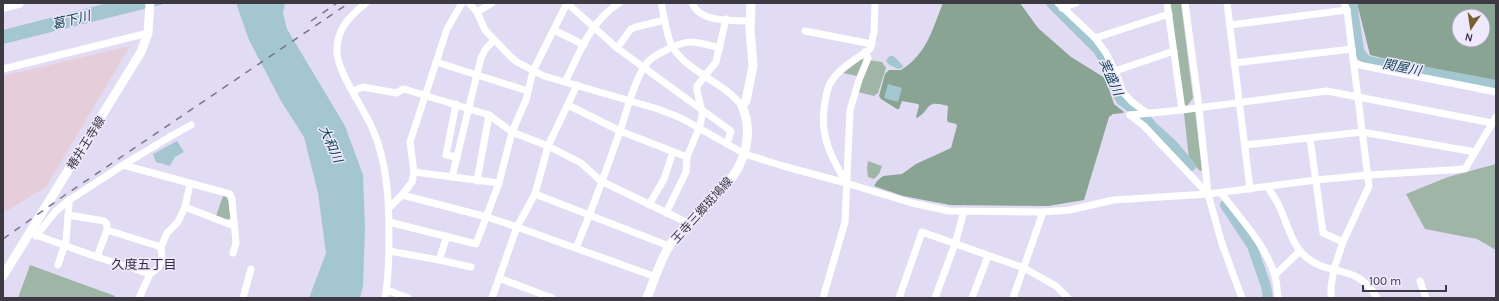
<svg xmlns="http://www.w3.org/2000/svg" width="1499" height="301" viewBox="0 0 1499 301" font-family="Karla,'Noto Sans JP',sans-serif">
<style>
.industrial{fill:#e5ceda}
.green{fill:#9fb6a7}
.forest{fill:#89a492;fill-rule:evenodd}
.water{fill:#a3c6d1}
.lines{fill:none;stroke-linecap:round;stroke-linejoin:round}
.river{stroke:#a3c6d1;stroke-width:10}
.minor{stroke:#fff;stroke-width:7}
.major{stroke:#fff;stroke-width:9}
.highway{stroke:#fff;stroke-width:10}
.rail{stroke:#787483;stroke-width:1.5;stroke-dasharray:7 7;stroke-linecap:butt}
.labels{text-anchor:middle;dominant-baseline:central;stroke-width:3;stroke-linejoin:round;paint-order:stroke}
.street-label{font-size:12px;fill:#3c3943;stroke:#efe9fd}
.water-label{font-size:13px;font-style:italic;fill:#104250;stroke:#efe9fd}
.neighbourhood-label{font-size:13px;fill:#2e283b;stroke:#efe9fd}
</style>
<rect width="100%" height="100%" fill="#e2dbf4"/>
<path class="industrial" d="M130 46 46 187 3 213V76Z"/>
<g class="green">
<path d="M1170 3H1181L1193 98 1187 106 1183 104Z"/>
<path d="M861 59 865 60 857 76 843 73Z"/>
<path d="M869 60 882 62 886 68 878 93 874 96 858 92Z"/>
<path d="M1195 111 1202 170 1200 171 1189 159 1184 113 1185 112Z"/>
<path d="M868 161 882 166 879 174 874 179 868 177 867 168Z"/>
<path d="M1496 164V250L1477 239 1425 229 1406 194 1448 177Z"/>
<path d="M223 196H226L228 200 231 218 226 220 216 216Z"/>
<path d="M30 265 115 296 114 298H18Z"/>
</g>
<g class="forest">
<path d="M943 3H1020L1038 28 1071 57 1105 78 1114 104 1124 112 1123 113 1113 114 1109 117 1084 200 1048 206 950 205 903 196 874 186 877 181 883 176 902 174 916 164 951 148 957 126 956 124 948 122 947 120 948 106C924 99 932 109 917 118L916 117 919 106 918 104 902 101 899 109H897L881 99 879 96 885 74 889 70H901C927 54 932 30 943 3Z"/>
<path d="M1357 3H1496V85L1370 55ZM1459 16H1483V40H1459Z"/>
</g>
<g class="water">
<path d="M108 3H168L3 44V30Z"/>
<path d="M236 3H285L283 13 287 29 345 126 363 175 365 228 363 286 360 298H309L326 253 318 193 304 137 281 101 249 40Z"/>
<path d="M890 56H893L898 60 903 66 902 68 898 69 888 64 886 60Z"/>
<path d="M888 84 902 88 898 102 884 98Z"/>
<path d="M177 141 184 152 175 157 170 166 156 162 153 154Z"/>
</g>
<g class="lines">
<g class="river">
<path d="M1051 3 1098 50 1110 70 1117 93 1122 101 1146 119 1154 128 1171 143 1191 166"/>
<path d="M1352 3 1359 50 1362 56 1368 61 1496 85"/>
<path d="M1225 205 1252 246 1266 286 1268 298"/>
</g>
<g class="minor">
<path d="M366 3C349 17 336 29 337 53 339 75 364 108 373 130 387 163 389 199 389 234 389 255 389 277 385 298"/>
<path d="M469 3 477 12 485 30 511 57 517 62 544 76 658 109 681 118 745 154 783 166 846 183 912 203 949 211 1043 212 1070 210 1113 200 1208 194 1316 180 1369 175 1465 169 1496 117"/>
<path d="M567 3 617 48 731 131 727 144"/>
<path d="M661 3C664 15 667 39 673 48 688 72 725 83 742 106"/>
<path d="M692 3C700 23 732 20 750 21"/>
<path d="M1058 3 1095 38 1106 53 1115 71 1123 92 1132 102 1147 113"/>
<path d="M1167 3 1182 110"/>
<path d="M1185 3 1199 107 1208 194 1222 244 1242 298"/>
<path d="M1227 3 1250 189"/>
<path d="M1062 8 1076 3"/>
<path d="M477 12 492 3"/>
<path d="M1230 25 1347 10"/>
<path d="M554 30 584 45"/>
<path d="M805 31 872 44"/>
<path d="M1095 38 1169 14"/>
<path d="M617 48 631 29 636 27 665 20"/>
<path d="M436 62 528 91"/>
<path d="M1234 63 1352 49"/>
<path d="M1354 64 1496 92"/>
<path d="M3 69 148 33"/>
<path d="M1115 71 1174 51"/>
<path d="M565 82C580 52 590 22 619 3"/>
<path d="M353 91 363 87 396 93 404 89 489 115 512 132 548 146 581 163 601 181 688 223"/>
<path d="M456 104 446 155 457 157"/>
<path d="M568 105 620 131 687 157"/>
<path d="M1130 115 1182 110 1327 91 1492 123"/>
<path d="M1130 115 1144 126 1208 194"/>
<path d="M1310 138 1323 233 1343 242"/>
<path d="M1245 145 1362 132 1475 152"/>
<path d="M123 165 230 194 232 199 236 243 233 253"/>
<path d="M414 172 499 183"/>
<path d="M452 177 481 58 485 50 494 40"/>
<path d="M477 181 489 115"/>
<path d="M846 182C830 156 819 134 825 102 826 95 827 88 831 82 840 67 857 59 870 49L874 32 875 3"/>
<path d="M1268 187C1271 193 1276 199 1279 206 1287 222 1291 244 1306 257 1329 277 1358 263 1377 298"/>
<path d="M1221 193C1240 218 1264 243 1274 273 1277 281 1277 290 1278 298"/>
<path d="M535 194 669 246"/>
<path d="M402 195 487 217 517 227 656 277"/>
<path d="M649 205 664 179 673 152"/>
<path d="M185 207 234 226"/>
<path d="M389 208 402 195 412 182 414 172 410 142 447 29 462 3"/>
<path d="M666 213 686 172 687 157 699 128 702 117V111L697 91V86L716 62 726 19"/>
<path d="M68 215 104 221 107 224V230L97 257"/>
<path d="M389 222 476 244 499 183 512 132 526 100 533 71 567 3"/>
<path d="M107 230 161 247"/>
<path d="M33 234 97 257 150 274"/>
<path d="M36 236 55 212 68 201 123 165 173 135 191 125"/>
<path d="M576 248C592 210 606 171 620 131 627 112 636 71 651 59 659 53 680 42 690 42 700 42 711 46 720 48"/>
<path d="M389 251 439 260 447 236"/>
<path d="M439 260 471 267"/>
<path d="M58 265 66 241 69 204 68 201"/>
<path d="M1275 275 1300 251"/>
<path d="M499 278 552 298"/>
<path d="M1420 281 1426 298"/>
<path d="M387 290 408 298"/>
<path d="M139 298 150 274 158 268 162 259 161 247 167 233 178 222 185 207 190 184"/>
<path d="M243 298 251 269"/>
<path d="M492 298 517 227 535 194 548 146 577 85"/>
<path d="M823 298 845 222 850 110 859 80 868 58 865 52"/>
<path d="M899 298 922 232 1024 268 1056 286 1068 298"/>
<path d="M935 298 955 244 964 211"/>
<path d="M972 298 988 256"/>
<path d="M1013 298 1043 212"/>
<path d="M1331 298V287L1334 269 1343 242 1369 186 1347 10 1344 3"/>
</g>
<g class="major">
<path d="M3 276 141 52 148 33 150 3"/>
<path d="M647 298C653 283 661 258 670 245 680 231 692 218 704 206 711 199 720 193 726 185 745 164 754 133 742 106L746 101 753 66 750 29 751 3"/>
</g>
<path class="highway" d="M3 7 19 3"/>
<g class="rail">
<path d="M311 21 337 3"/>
<path d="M3 239 65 195 349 3"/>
</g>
</g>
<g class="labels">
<g class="street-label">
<text transform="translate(86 143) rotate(-58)">椿井王寺線</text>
<text transform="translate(702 210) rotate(-48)">王寺三郷斑鳩線</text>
</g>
<g class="water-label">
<text transform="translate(71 20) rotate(-14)">葛下川</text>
<text transform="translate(1402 67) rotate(11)">関屋川</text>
<text transform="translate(1111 77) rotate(66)">実盛川</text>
<text transform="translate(331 144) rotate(66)">大和川</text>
</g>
<g class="neighbourhood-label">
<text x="144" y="264">久度五丁目</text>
</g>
</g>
<rect width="1499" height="301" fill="none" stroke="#3c3943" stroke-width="8"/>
<g transform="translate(1471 28) rotate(193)"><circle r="19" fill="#efe9fd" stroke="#a7a3b3"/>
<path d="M0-3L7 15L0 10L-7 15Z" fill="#775f2f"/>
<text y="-6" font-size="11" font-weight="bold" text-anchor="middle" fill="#3c3943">N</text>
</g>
<path d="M1363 285v6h83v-6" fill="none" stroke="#3c3943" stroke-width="2"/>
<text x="1369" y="285" font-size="12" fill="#3c3943" stroke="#efe9fd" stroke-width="3" paint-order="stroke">100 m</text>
</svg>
